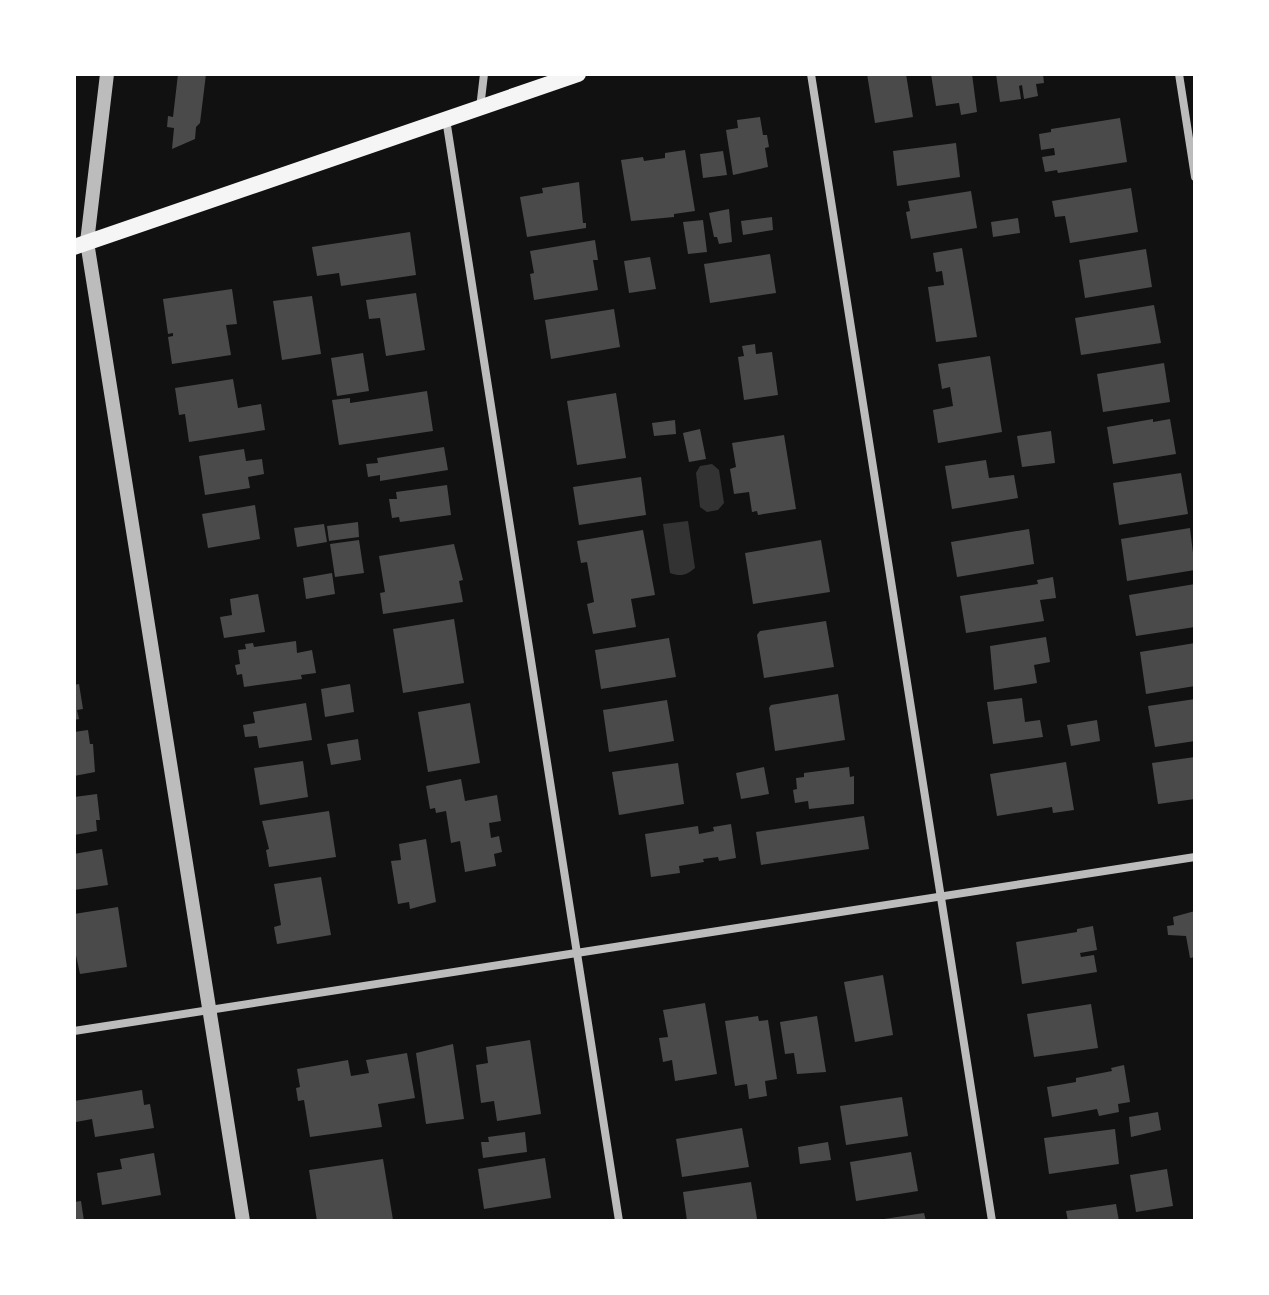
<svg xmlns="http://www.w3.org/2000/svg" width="1269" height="1295" viewBox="0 0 1269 1295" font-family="'Varela Round',sans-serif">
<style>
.water{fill:#333}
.building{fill:#4a4a4a}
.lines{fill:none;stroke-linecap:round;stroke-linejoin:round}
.minor{stroke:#bcbcbc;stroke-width:8}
.tertiary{stroke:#bcbcbc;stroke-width:14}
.secondary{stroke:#f5f5f5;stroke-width:16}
</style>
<rect width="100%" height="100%" fill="#111"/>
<g class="water">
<path d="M712 464 719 470 724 503 718 510 707 512 700 507 696 473 700 466Z"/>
<path d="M688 521 695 568C687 575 681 577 670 573L663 524Z"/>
</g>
<g class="building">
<path d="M178 74H206L200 123 196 127 195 139 172 149 174 128 167 127 168 116 173 117Z"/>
<path d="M867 74H906L913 117 875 123Z"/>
<path d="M931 74H972L977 112 961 115 959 103 936 106Z"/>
<path d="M996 74H1043L1044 83 1036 84 1038 96 1024 99 1022 85 1019 86 1021 99 1000 102Z"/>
<path d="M760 117 763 135H767L769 147 765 148 768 167 733 175 726 130 738 128 737 120Z"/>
<path d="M1120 118 1127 162 1058 173 1057 170 1045 172 1042 157 1055 155 1054 148 1041 150 1039 134 1051 132V129Z"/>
<path d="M956 143 960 177 897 186 893 151Z"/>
<path d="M685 150 695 211 674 214V217L631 221 621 160 643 157 644 161 665 158V153Z"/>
<path d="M723 151 727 175 703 178 700 154Z"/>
<path d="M579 182 583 223H586V228L527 237 520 197 543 193 542 188Z"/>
<path d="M1131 188 1138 232 1070 243 1065 216 1055 217 1052 201Z"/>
<path d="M971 191 977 228 911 239 906 212 910 211 908 201Z"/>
<path d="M729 209 732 242 719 244 717 237H714L709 213Z"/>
<path d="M772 217 773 230 743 235 741 221Z"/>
<path d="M1018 218 1020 233 993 237 991 222Z"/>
<path d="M703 220 707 252 688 254 683 222Z"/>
<path d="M410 232 416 275 341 286 339 273 317 276 312 247Z"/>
<path d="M595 240 598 260H593L598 290 534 300 530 274 534 273 530 251Z"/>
<path d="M962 248 977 337 936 342 928 287 944 285 942 271 936 272 933 253Z"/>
<path d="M1146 249 1152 287 1085 298 1079 260Z"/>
<path d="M770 254 776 293 710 303 704 264Z"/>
<path d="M650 257 656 289 629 293 624 261Z"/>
<path d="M232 289 237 324 226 325 231 355 172 364 168 337 173 336V333L168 334 163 299Z"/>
<path d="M416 293 425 350 386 356 380 318 369 319 366 300Z"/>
<path d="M312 296 321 354 282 360 273 301Z"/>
<path d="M1154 305 1161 343 1081 355 1075 318Z"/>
<path d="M614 309 620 347 551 359 545 320Z"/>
<path d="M755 344 756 354 772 352 778 395 744 400 738 357 744 356 742 346Z"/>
<path d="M363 353 369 391 337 396 331 358Z"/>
<path d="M990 356 1002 432 938 443 933 410 953 406 950 387 942 389 938 364Z"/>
<path d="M1164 363 1170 402 1103 412 1097 374Z"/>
<path d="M233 379 238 408 261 404 265 430 189 442 185 414 179 415 175 388Z"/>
<path d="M427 391 433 431 339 445 332 400 350 398V403Z"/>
<path d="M616 393 626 458 577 465 567 401Z"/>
<path d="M1153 419V422L1170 419 1176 454 1113 464 1107 427Z"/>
<path d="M675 420 676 434 654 436 652 423Z"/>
<path d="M700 429 706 459 689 462 683 433Z"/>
<path d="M1051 431 1055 463 1022 467 1017 436Z"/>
<path d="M784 435 796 509 758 515 757 511 752 512 749 492 734 494 730 469 736 467 732 443Z"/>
<path d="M444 447 448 470 380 481V475L368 477 366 464 378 463 377 458Z"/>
<path d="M244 449 246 461 262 459 264 474 248 477 250 488 205 495 199 456Z"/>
<path d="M986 460 989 478 1014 475 1018 498 952 509 945 466Z"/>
<path d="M1181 473 1188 514 1119 525 1113 483Z"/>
<path d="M641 477 646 515 579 525 573 487Z"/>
<path d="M447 485 451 515 400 522 399 517 392 518 389 499H397L396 492Z"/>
<path d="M255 505 260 539 208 548 202 514Z"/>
<path d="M358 522 359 537 329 541 327 526Z"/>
<path d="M324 524 327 542 297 547 294 528Z"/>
<path d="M1190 528 1195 570 1127 581 1121 539Z"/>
<path d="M1029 529 1034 564 957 577 951 542Z"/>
<path d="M643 530 655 595 631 599 636 627 593 634 587 604 594 602 587 562 581 563 577 541Z"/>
<path d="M359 540 364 573 335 577 330 544Z"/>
<path d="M821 540 830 592 753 604 745 553Z"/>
<path d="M454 544 463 580 459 581 463 602 383 614 380 593 385 592 379 556Z"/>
<path d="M332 573 335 594 306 599 303 578Z"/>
<path d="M1053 577 1056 598 1040 600 1044 621 966 633 960 596 1038 584 1037 580Z"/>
<path d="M1195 584V627L1136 636 1129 595Z"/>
<path d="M258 594 265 632 224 638 220 617 232 615 230 599Z"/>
<path d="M454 619 464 683 403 693 393 629Z"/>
<path d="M826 621 834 667 764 678 757 635 760 631Z"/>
<path d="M1046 637 1050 662 1034 665 1037 683 994 690 990 646Z"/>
<path d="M669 638 676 677 601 689 595 650Z"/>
<path d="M296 641 297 653 312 650 316 673 301 675 302 679 244 687 242 674 237 675 235 665 240 664 238 650 246 649 245 644 253 643 254 647Z"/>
<path d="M1195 643V686L1146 694 1140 652Z"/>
<path d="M79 684 83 709 77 710 79 719 74 720V685Z"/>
<path d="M350 684 354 712 325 717 321 689Z"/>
<path d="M838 694 845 740 775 751 769 708 771 705Z"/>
<path d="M1022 698 1025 722 1040 720 1043 737 993 744 987 702Z"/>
<path d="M1195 699V741L1155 747 1148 706Z"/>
<path d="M667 700 674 741 609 752 603 710Z"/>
<path d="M306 703 312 740 259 748 257 736 245 737 243 725 255 723 253 712Z"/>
<path d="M470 703 480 763 428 772 418 712Z"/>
<path d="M1097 720 1100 741 1071 746 1067 725Z"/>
<path d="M88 730 90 744H93L95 772 74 776V732Z"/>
<path d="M358 739 361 760 331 765 327 744Z"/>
<path d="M1195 757V799L1158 804 1152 763Z"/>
<path d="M303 761 308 797 260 805 254 768Z"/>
<path d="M1066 762 1074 810 1053 813 1052 807 997 816 990 774Z"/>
<path d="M678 763 684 804 619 815 612 772Z"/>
<path d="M764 767 769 794 741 799 736 773Z"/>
<path d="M849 767 850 777 854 776V804L809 809 808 801 795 803 793 790 797 789 796 778 804 777V773Z"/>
<path d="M461 779 465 801 497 795 501 821 489 823 491 838 499 836 502 852 494 854 496 866 465 872 460 841 451 843 446 811 436 813 435 808 430 809 426 786Z"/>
<path d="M97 794 100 820H96L97 831 74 835V797Z"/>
<path d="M329 811 336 857 269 867 266 850 269 849 262 821Z"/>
<path d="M864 816 869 849 761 865 756 832Z"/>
<path d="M731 824 736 858 719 861 718 857 703 859 704 862 679 866 680 873 651 877 645 834 698 826 699 834 714 831 713 827Z"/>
<path d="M426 839 436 902 410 909 409 902 398 904 391 861 401 860 399 844Z"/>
<path d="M102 849 108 885 74 890V854Z"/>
<path d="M321 877 331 935 277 944 274 927 281 925 274 884Z"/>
<path d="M118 907 127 967 80 974 74 946V914Z"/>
<path d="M1195 911V957L1190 958 1186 936 1168 935 1167 926 1174 925 1173 917Z"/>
<path d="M1093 926 1097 950 1080 953 1081 957 1094 955 1097 972 1022 984 1016 942 1077 932V929Z"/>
<path d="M883 975 893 1035 855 1042 844 982Z"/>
<path d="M705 1003 717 1074 675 1081 672 1060 663 1062 659 1038 668 1037 663 1010Z"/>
<path d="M1091 1004 1098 1048 1034 1057 1027 1014Z"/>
<path d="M758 1016 759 1021 768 1020 777 1079 765 1081 767 1096 749 1099 747 1084 735 1086 725 1021Z"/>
<path d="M817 1016 826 1072 797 1074 794 1053 785 1054 780 1022Z"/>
<path d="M530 1040 541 1114 497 1121 494 1101 481 1103 476 1065 488 1063 486 1047Z"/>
<path d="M453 1044 464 1119 426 1124 416 1053Z"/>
<path d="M407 1053 415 1098 378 1104 382 1127 310 1137 304 1100 298 1101 296 1088 300 1087 297 1069 348 1060 351 1076 369 1073 366 1060Z"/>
<path d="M1124 1065 1130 1102 1118 1104 1119 1112 1099 1116 1097 1109 1052 1117 1047 1087 1076 1082V1078L1112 1071 1111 1068Z"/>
<path d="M142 1090 144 1105 150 1104 154 1128 95 1137 92 1119 76 1122 74 1101Z"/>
<path d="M902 1097 908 1136 846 1145 840 1106Z"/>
<path d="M1158 1112 1161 1130 1131 1137 1129 1117Z"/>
<path d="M742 1128 749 1167 682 1177 676 1139Z"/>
<path d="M1115 1129 1119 1164 1049 1174 1044 1138Z"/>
<path d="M525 1132 527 1152 483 1158 481 1142H489L488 1137Z"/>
<path d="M828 1142 831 1160 800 1164 798 1147Z"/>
<path d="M911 1152 918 1191 856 1201 850 1162Z"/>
<path d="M154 1153 161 1195 102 1205 97 1173 122 1169 120 1159Z"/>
<path d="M545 1158 551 1198 484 1209 478 1169Z"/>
<path d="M383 1159 393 1220 317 1221 309 1170Z"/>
<path d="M1167 1169 1173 1206 1136 1212 1130 1175Z"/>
<path d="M751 1182 757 1219 687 1221 683 1192Z"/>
<path d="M81 1201 84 1221H74V1202Z"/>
<path d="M1116 1204 1119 1221H1068L1066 1211Z"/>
<path d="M924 1213 926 1221H884V1219Z"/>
</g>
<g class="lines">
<g class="minor">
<path d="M811 74 992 1221"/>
<path d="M1179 74 1195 177"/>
<path d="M480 108 484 74"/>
<path d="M446 119 619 1221"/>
<path d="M74 1031 1195 857"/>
</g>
<path class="tertiary" d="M107 74 87 242 243 1221"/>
<path class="secondary" d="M74 247 578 74"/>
</g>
<rect width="1269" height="1295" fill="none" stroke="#ffffff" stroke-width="152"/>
</svg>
